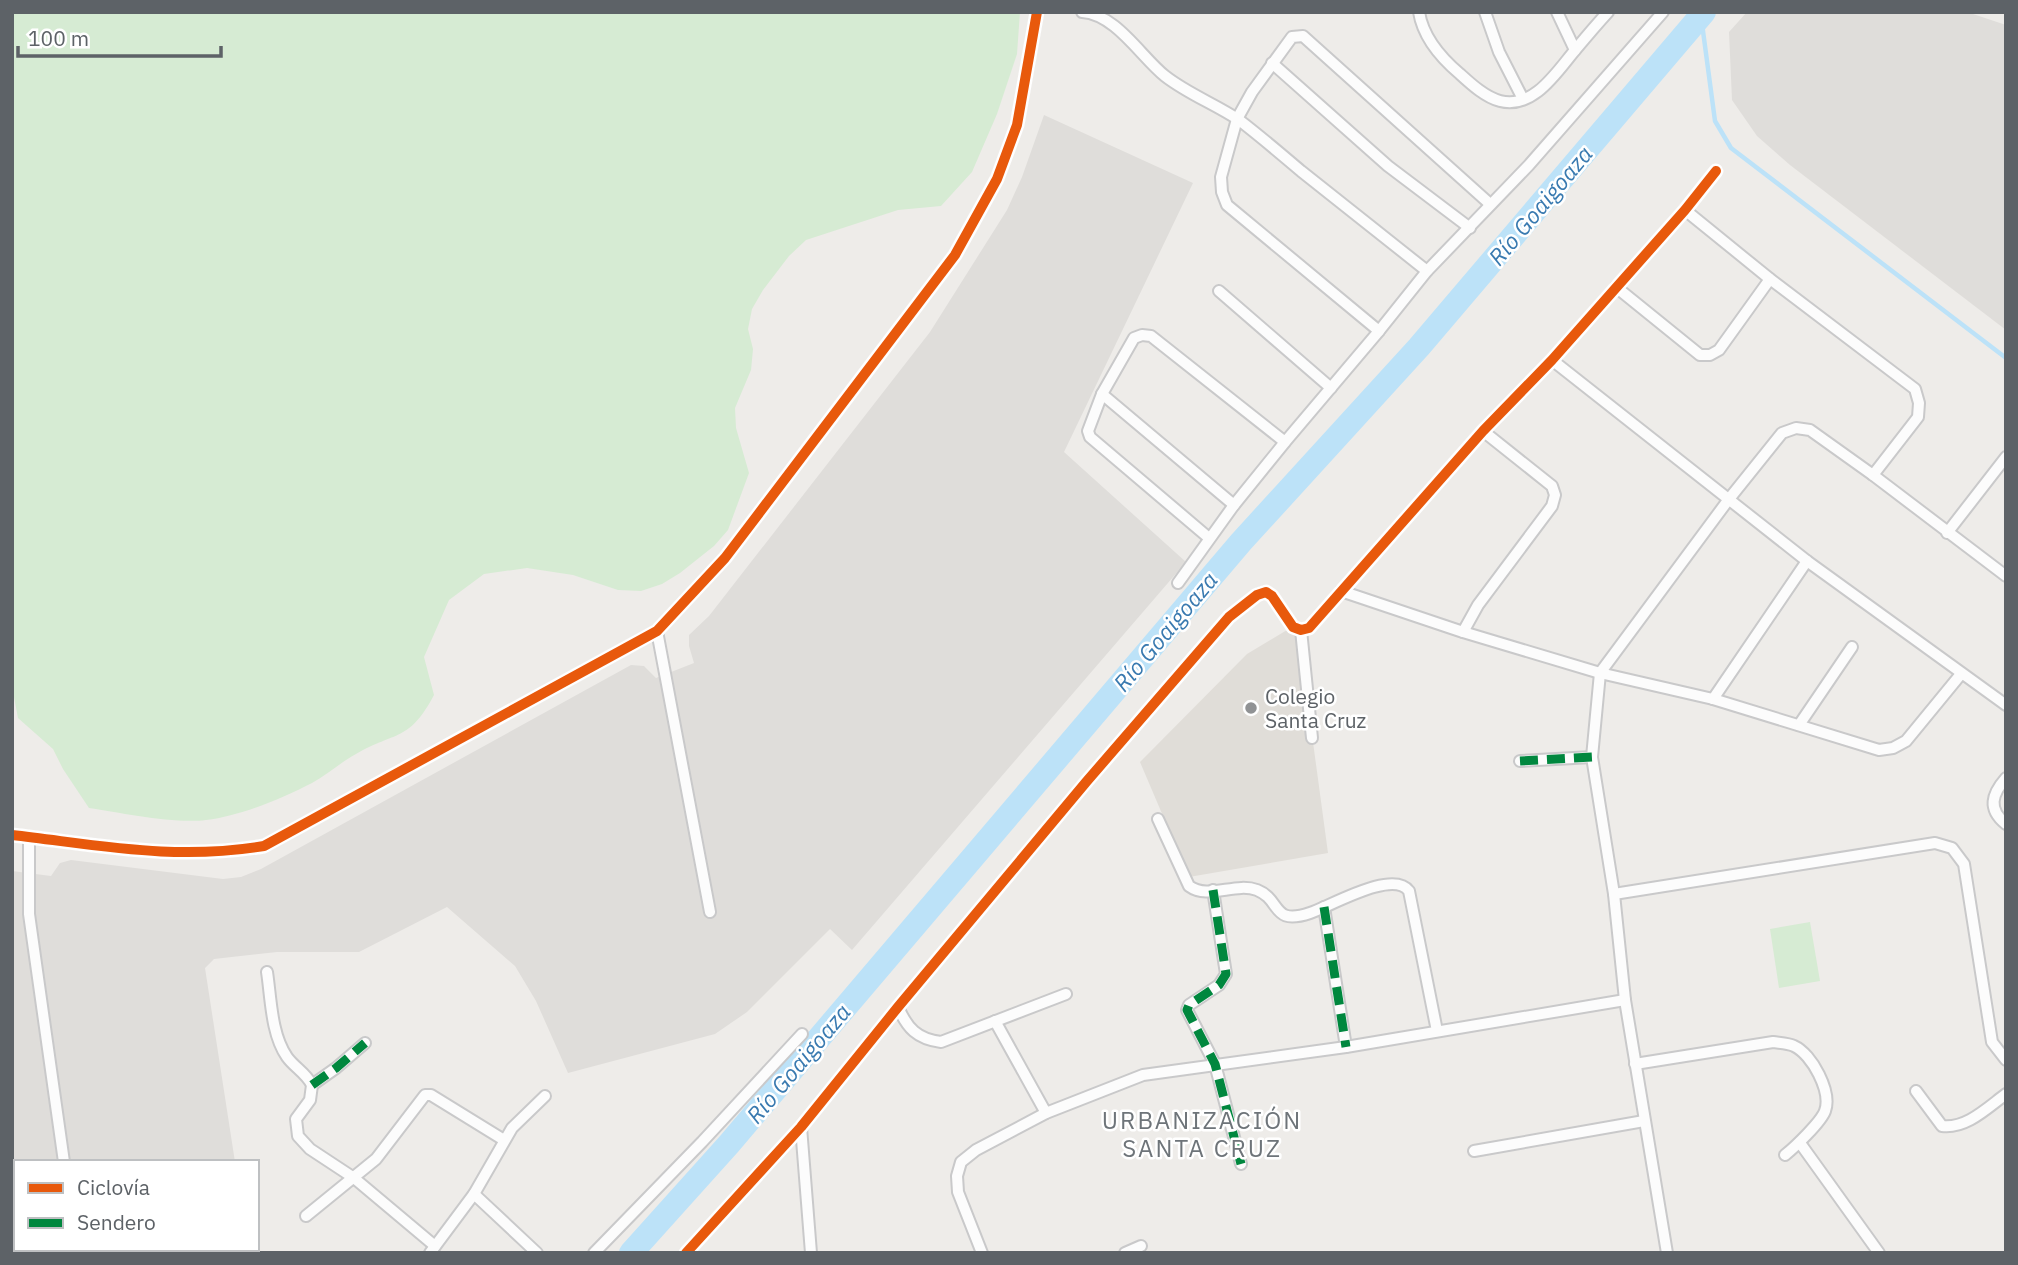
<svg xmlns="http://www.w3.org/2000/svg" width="2018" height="1265" viewBox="0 0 2018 1265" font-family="'IBM Plex Sans',sans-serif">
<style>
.industrial{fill:#dfddda}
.education{fill:#e0ddd8}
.green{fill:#d6ebd3}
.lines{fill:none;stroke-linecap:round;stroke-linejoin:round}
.stream{stroke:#bce2f8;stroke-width:4.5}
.river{stroke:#bce2f8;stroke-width:24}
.minor-casing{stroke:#c9c9ca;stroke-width:14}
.minor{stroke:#fcfcfc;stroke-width:10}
.quiet{stroke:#00873e;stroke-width:9;stroke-dasharray:18 9;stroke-linecap:butt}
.cycleway-casing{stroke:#fff;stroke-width:15}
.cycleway{stroke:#e8590c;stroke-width:10}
.poi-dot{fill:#909294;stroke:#fff;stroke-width:2.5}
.labels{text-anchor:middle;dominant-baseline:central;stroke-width:5;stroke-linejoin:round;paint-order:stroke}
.poi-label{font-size:21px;fill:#5d6267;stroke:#fff;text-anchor:start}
.water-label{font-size:23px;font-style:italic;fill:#397ab0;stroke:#fff}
.quarter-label{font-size:24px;letter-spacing:2px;fill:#6e7479;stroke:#fff}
</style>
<rect width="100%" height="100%" fill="#eeece9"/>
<g class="industrial">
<path d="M1747 12H1967L2006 25V330L1790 165 1757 136 1732 100 1729 32Z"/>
<path d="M1044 115 1193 183 1064 452 1186 562 852 950 830 929 747 1012 715 1034 568 1073 536 1001 515 966 447 907 359 952H277L214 959 205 968 235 1162H16V1249H248L249 1253H12V871L51 876 60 863 71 860 223 879 241 877 261 869 631 665 644 666 656 678 694 663 689 646V635L709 616 930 332 1007 210 1022 177Z"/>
</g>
<path class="education" d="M1297 624 1328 853 1189 877 1140 762 1247 654Z"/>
<g class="green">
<path d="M12 12H1020L1017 54 997 114 972 172 941 206 898 210 806 240 789 256 763 290 752 309 748 329 753 349 751 370 735 408 736 428 749 473 728 530 714 546 680 573 662 584 641 591 618 590 573 575 527 568 484 574 449 600 424 657 434 695C409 742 396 731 356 754 341 762 327 775 312 783 281 799 240 816 206 820 174 824 122 813 89 808L63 769 53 749 18 718 14 697 12 648Z"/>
<path d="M1810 922 1820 981 1779 988 1770 929Z"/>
</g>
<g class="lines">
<path class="stream" d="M1701 16 1715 121 1731 148 2006 358"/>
<path class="river" d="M631 1253 729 1144 1241 542 1419 347 1704 12"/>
<defs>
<g id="minor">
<path d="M1082 12C1116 14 1141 57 1165 76 1188 94 1215 104 1239 120 1260 136 1281 154 1301 171 1343 204 1385 238 1427 271"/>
<path d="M1419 12C1423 37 1441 58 1460 74 1471 84 1485 97 1500 101 1534 110 1558 70 1576 49 1586 37 1597 24 1608 12"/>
<path d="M1485 12 1499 52 1523 99"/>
<path d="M1557 12 1575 50"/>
<path d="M1272 63 1388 166 1470 228"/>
<path d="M1685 210 1770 279 1915 389 1919 403 1918 417 1873 475"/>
<path d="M1616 287 1700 355H1710L1719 350 1770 279"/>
<path d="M1219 291 1331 388"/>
<path d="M1379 331 1227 205 1222 192 1221 177 1237 119 1252 92 1292 37 1303 36 1490 204"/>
<path d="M1552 360 1807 561 2006 705"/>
<path d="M1102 394 1234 505"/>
<path d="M1947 533 2006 457"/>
<path d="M1209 538 1090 437 1088 431 1102 394 1134 338 1142 335 1151 336 1285 442"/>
<path d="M1178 583 1234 505 1285 442 1379 331 1427 271 1529 165 1663 12"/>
<path d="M1341 591 1463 632 1600 673 1713 699 1879 750 1893 748 1906 741 1961 674"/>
<path d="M1301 630 1312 738"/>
<path d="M657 631 710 912"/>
<path d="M1463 632 1478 605 1552 506 1555 495 1552 486 1483 431"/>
<path d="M1713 699 1807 561"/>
<path d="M1799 725 1852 647"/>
<path d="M1520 761 1592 757"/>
<path d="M2006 778C1992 794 1987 809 2006 824"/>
<path d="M1158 819 1189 886C1208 900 1235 882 1257 890 1282 900 1271 926 1310 913 1331 906 1393 869 1409 891L1437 1031"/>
<path d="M12 835C100 845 175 861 264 846L657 631 725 558 955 255 997 179 1017 125 1037 12"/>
<path d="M29 837V914L64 1162"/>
<path d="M1213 890 1226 974 1219 985 1189 1005 1187 1010 1215 1064 1241 1164"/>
<path d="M1614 894 1935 843 1952 848 1964 864 1992 1042 2006 1060"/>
<path d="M1324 907 1346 1047"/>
<path d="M267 972C271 998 271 1034 287 1057 294 1067 306 1073 312 1085L310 1100 296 1119 298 1136 310 1149 354 1178 435 1246"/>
<path d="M898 1007C907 1028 917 1039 941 1042L1066 994"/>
<path d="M995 1021 1046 1113"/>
<path d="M1635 1064 1773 1042C1779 1043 1788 1043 1794 1046 1812 1054 1832 1092 1825 1111 1821 1122 1795 1147 1785 1155"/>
<path d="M312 1085 336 1068 365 1043"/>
<path d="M1916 1091 1942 1126C1966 1129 1987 1108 2006 1094"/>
<path d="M801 1127 811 1253"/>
<path d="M1800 1143 1879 1253"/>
<path d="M1474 1151 1644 1121"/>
<path d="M474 1194 537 1253"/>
<path d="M306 1216 376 1159 425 1095H431L504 1140"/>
<path d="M77 1249V1253"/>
<path d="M430 1253 474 1194 512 1128 545 1096"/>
<path d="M594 1253 702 1142 802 1034"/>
<path d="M686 1253 801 1127 898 1007 1087 781 1229 617 1257 595 1266 592 1272 596 1293 627 1301 630 1309 628 1483 431 1552 360 1685 210 1716 171"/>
<path d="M982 1253 958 1192 957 1176 961 1162 976 1150 1046 1113 1143 1075 1346 1047 1625 1000"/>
<path d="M1125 1253 1141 1246"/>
<path d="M1667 1253 1625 1000 1614 894 1592 757 1600 673 1729 499 1782 433 1796 428 1810 430 1873 475 2006 576"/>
</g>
</defs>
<use href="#minor" class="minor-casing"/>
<use href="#minor" class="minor"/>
<g class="quiet">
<path d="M1520 761 1592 757"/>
<path d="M1213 890 1226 974 1219 985 1189 1005 1187 1010 1215 1064 1241 1164"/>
<path d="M1324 907 1346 1047"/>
<path d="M312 1085 336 1068 365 1043"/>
</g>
<defs>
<g id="cycleway">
<path d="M12 835C100 845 175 861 264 846L657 631 725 558 955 255 997 179 1017 125 1037 12"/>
<path d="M686 1253 801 1127 898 1007 1087 781 1229 617 1257 595 1266 592 1272 596 1293 627 1301 630 1309 628 1483 431 1552 360 1685 210 1716 171"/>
</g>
</defs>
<use href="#cycleway" class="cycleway-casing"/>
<use href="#cycleway" class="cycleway"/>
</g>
<circle class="poi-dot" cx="1251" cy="708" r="7"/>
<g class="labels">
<g class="poi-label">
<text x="1265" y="696">Colegio<tspan x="1265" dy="24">Santa Cruz</tspan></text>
</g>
<g class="water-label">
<text transform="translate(1540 205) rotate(-50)">Río Goaigoaza</text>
<text transform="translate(1165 631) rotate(-50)">Río Goaigoaza</text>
<text transform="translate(798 1063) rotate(-50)">Río Goaigoaza</text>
</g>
<g class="quarter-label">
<text x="1202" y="1120">URBANIZACIÓN<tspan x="1202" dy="28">SANTA CRUZ</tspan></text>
</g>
</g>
<rect width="2018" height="1265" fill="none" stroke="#5d6267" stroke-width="28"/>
<rect x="14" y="1160" width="245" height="91" fill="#ffffff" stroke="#bec0c2" stroke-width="2"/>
<rect x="28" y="1183" width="35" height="10" fill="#e8590c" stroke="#bec0c2" stroke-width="2"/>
<text x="77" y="1195" font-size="21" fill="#5d6267">Ciclovía</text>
<rect x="28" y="1218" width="35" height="10" fill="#00873e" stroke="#bec0c2" stroke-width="2"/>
<text x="77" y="1230" font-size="21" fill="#5d6267">Sendero</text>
<path d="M18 46v10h203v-10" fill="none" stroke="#5d6267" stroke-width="3.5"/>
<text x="28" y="46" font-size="21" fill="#5d6267" stroke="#ffffff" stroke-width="5" paint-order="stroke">100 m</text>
</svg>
